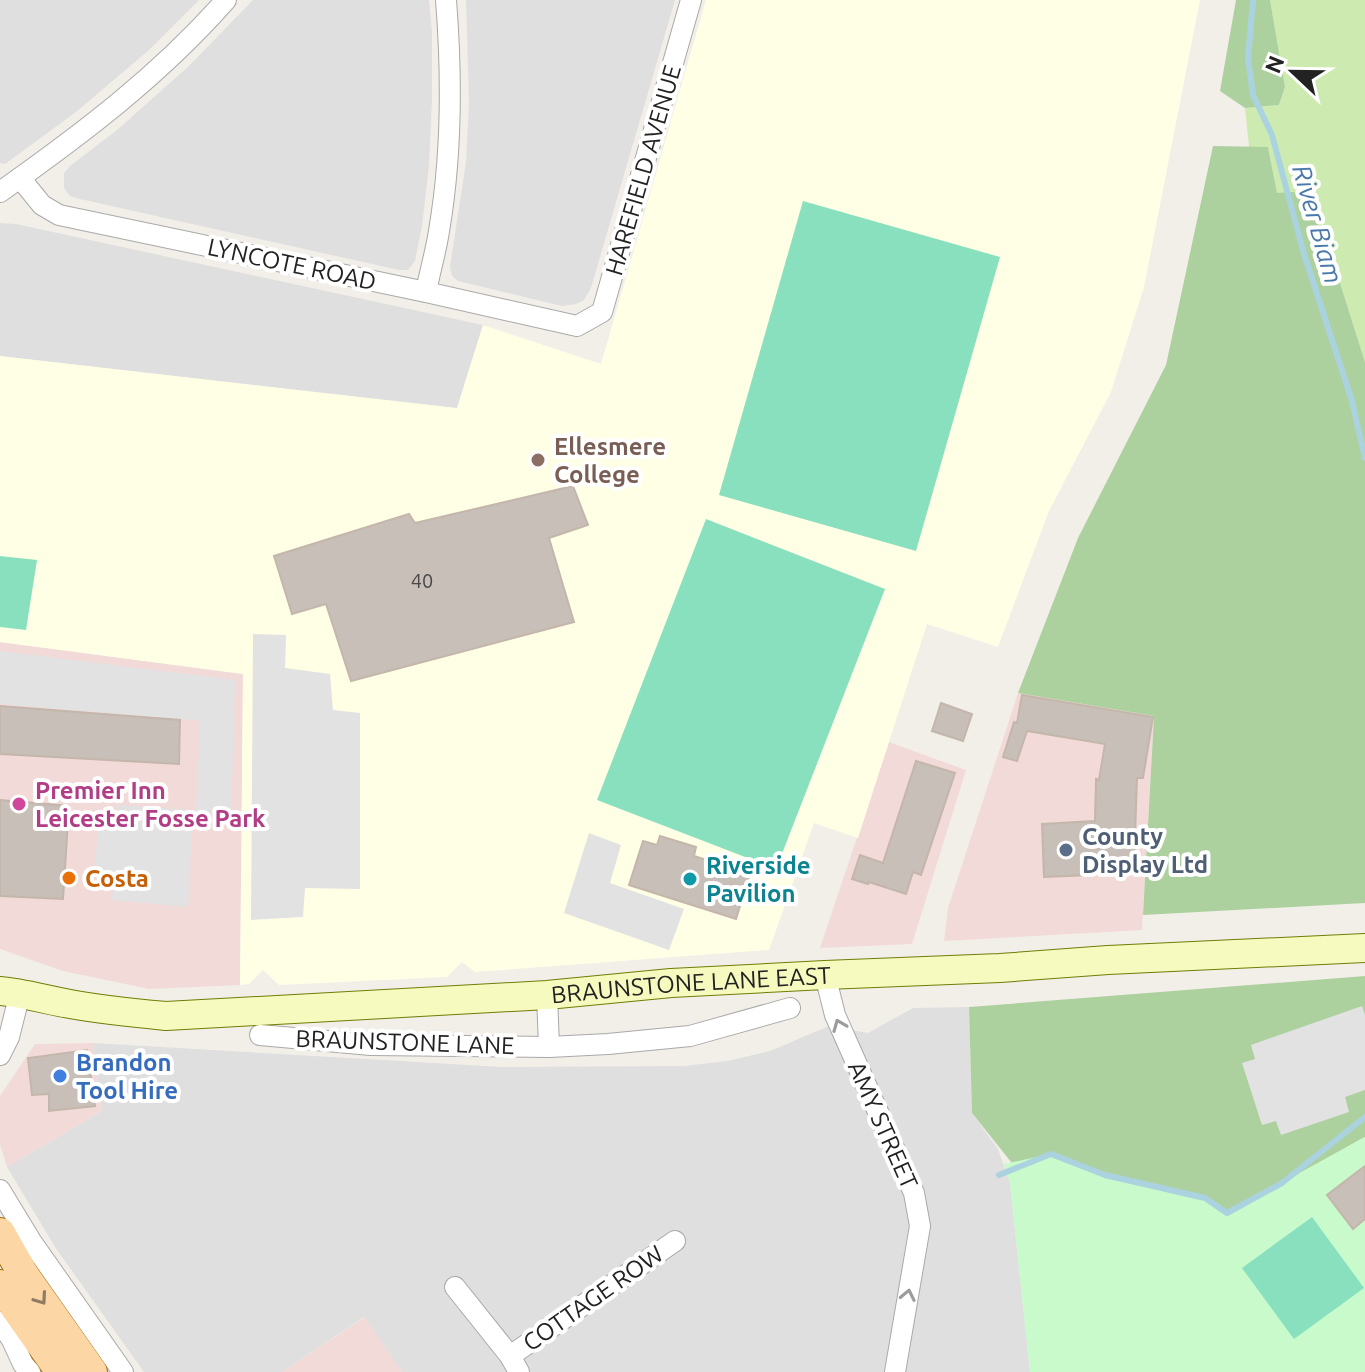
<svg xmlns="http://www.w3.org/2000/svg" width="1365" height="1372" viewBox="0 0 1365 1372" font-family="Ubuntu,sans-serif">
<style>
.residential{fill:#e0dfdf}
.commercial{fill:#f2dad9}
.education{fill:#ffffe5}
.grass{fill:#cdebb0}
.forest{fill:#add19e}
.park{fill:#c8facc}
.pitch{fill:#88e0be}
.parking{fill:#e2e2e2}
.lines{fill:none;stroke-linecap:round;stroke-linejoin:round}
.stream{stroke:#aad3df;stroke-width:6}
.building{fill:#c7bfb8;stroke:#c4b6ab;stroke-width:2}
.street-casing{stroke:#a9a9a9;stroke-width:22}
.secondary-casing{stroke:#707d05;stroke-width:30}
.primary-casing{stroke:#a06b00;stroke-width:32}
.street{stroke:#fff;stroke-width:20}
.secondary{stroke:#f7fabf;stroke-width:28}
.primary{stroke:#fcd6a4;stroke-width:30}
.oneway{stroke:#9c9c9c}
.oneway2{stroke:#8f7c63}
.education-dot{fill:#8d6e63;stroke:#fff;stroke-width:3}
.hotel-dot{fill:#d1479c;stroke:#fff;stroke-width:3}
.service-dot{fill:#5c6f8a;stroke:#fff;stroke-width:3}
.food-dot{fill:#e8710a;stroke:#fff;stroke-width:3}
.culture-dot{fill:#0f9aa8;stroke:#fff;stroke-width:3}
.shop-dot{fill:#3f7fe0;stroke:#fff;stroke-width:3}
.labels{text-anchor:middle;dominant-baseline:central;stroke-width:8;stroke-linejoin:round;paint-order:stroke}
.number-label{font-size:20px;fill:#4b4948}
.street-label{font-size:24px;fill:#222;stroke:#fff}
.education-label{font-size:24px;font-weight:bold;fill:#785e54;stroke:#fff;text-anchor:start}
.hotel-label{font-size:24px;font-weight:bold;fill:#b23c85;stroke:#fff;text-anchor:start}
.service-label{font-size:24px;font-weight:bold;fill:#4e5e75;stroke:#fff;text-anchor:start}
.culture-label{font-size:24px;font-weight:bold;fill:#0d838f;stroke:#fff;text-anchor:start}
.food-label{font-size:24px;font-weight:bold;fill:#c56008;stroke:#fff;text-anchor:start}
.shop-label{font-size:24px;font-weight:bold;fill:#366cbe;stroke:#fff;text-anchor:start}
.water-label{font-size:26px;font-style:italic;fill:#4a7aab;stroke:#fff}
</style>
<rect width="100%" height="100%" fill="#f2efe9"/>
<g class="residential">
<path d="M0 0H199L149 50 76 112 5 164 0 163Z"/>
<path d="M253 0H429L432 32V100L429 166 422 226 415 261 408 270H399L80 199 70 196 64 188V173L70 166 117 130 189 66Z"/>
<path d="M466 0H675L591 288 584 300 576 304 562 306 458 281 452 276 450 267 466 162 469 102Z"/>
<path d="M0 223 16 224 483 325 457 409 0 356Z"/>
<path d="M969 1007 972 1113 998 1149 1010 1183 1030 1372H402L364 1317 282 1372H144L55 1247 7 1167 102 1111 93 1043 502 1067 684 1066 727 1061 770 1051 829 1026 868 1033 913 1008Z"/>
</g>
<g class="commercial">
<path d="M0 642 243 674 240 985 149 989 63 971 0 949Z"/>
<path d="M1018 693 1154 716 1142 930 944 941 948 908Z"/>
<path d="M889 742 966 770 912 944 820 948Z"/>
<path d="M93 1043 102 1111 7 1167 0 1144V1096L35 1044Z"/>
<path d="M365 1317 402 1372H282Z"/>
</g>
<path class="education" d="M706 0H1200L1144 287 1111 392 1049 511 998 647 927 624 858 838 814 823 769 950 475 972 462 962 447 977 279 985 263 970 249 984 240 985 243 674 0 642V356L457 408 483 325 601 364Z"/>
<path class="grass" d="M1270 0H1365V362L1311 191 1277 194 1268 147H1249L1245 108 1279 105 1285 87Z"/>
<g class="forest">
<path d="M1236 0H1270L1285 87 1279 105 1245 108 1220 91Z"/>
<path d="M1213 146 1268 147 1277 193 1311 191 1365 362V903L1143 915 1154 716 1018 693 1078 538 1166 365Z"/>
<path d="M1365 976V1137L1228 1213 1047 1207 972 1113 969 1007Z"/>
</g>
<path class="park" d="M1365 1137V1372H1030L1010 1183 1004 1164 1051 1154 1105 1175 1205 1198 1227 1213Z"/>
<g class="pitch">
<path d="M803 201 1000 257 916 551 719 495Z"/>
<path d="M706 519 885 589 776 869 597 800Z"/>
<path d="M0 556 37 560 26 630 0 627Z"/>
<path d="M1312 1217 1364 1288 1294 1339 1242 1268Z"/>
</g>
<g class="parking">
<path d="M253 634 286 635 285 668 330 674 333 710 360 713V889L305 888 303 917 251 920Z"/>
<path d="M0 651 235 680 231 815 196 813 200 721 0 704Z"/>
<path d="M117 805 193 810 188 907 112 900 113 876 94 873 99 823H116Z"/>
<path d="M589 833 621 845 610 883 684 909 669 950 564 913Z"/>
<path d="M1362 1006 1365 1015V1090L1345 1097 1349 1112 1281 1135 1276 1121 1262 1125 1242 1063 1255 1059 1251 1045Z"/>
</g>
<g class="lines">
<g class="stream">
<path d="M1253 0 1248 58 1253 95 1272 135 1304 254 1352 401 1365 458"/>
<path d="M999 1175 1051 1154 1105 1175 1205 1198 1227 1213 1282 1183 1365 1117"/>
</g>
</g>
<g class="building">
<path d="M573 486 588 525 549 538 574 622 351 681 326 604 292 614 274 556 409 514 415 523Z"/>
<path d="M1022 695 1153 717 1143 778H1137L1134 864 1091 863V875L1044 877 1042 824 1095 821 1096 779 1099 780 1105 744 1027 731 1017 761 1003 757 1014 722 1017 723Z"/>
<path d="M941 703 972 714 963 741 932 731Z"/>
<path d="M0 706 180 720 179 764 0 754Z"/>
<path d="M916 761 955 773 921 875 913 872 906 894 869 882 868 884 852 879 860 855 883 863Z"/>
<path d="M0 800 69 806 63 899 0 896Z"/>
<path d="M660 836 696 847 694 856 750 874 736 919 629 885 643 841 657 845Z"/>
<path d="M87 1050 95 1106 49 1111V1094L32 1095 28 1058Z"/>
<path d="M1365 1166V1219L1353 1229 1327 1195Z"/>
</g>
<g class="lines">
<defs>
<g id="street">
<path d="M20 178 42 205 59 215 426 292 577 326 602 312 691 0"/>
<path d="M0 192C82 134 159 76 226 0"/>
<path d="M426 292C430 271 436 251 439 231 452 155 452 76 446 0"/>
<path d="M825 975 835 1015 914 1193 920 1226 895 1372"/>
<path d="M547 995 549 1047"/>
<path d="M260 1035 371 1045 549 1047 608 1044 690 1036 790 1008"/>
<path d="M0 1055 9 1037 20 993"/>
<path d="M0 1190 31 1241 123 1372"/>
<path d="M455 1287 510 1356 519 1372"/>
<path d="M0 1322 12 1340 23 1364 30 1372"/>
<path d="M510 1356 675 1241"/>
</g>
<g id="secondary">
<path id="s1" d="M0 991C24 993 46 1000 70 1004 102 1010 134 1013 166 1016L547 995 671 983 825 975 1000 968 1108 960 1365 948"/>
</g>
<g id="primary">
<path d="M0 1233 23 1274 92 1372"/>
<path d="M0 1285 61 1372"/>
</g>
</defs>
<use href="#street" class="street-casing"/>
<use href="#secondary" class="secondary-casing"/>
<use href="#primary" class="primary-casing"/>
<use href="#street" class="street"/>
<use href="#secondary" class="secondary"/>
<use href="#primary" class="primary"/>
</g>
<defs><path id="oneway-chevron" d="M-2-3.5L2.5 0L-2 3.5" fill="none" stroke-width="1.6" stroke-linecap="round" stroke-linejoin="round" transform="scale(2)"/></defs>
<g class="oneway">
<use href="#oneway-chevron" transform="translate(839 1025) rotate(-112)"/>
<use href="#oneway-chevron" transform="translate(908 1295) rotate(-78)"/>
</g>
<use class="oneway2" href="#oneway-chevron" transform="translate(41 1299) rotate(55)"/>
<circle class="education-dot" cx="538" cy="460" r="8"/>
<circle class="hotel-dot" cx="19" cy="804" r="8"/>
<circle class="service-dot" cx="1066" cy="850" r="8"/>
<circle class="food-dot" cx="69" cy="878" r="8"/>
<circle class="culture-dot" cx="690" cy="879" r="8"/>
<circle class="shop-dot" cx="60" cy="1076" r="8"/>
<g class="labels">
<g class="number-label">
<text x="422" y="580">40</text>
</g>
<g class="street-label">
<text transform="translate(643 170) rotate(-74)">HAREFIELD AVENUE</text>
<text transform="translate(292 264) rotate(12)">LYNCOTE ROAD</text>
<text stroke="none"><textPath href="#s1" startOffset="694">BRAUNSTONE LANE EAST</textPath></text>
<text transform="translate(405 1042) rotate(2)">BRAUNSTONE LANE</text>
<text transform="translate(883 1125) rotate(66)">AMY STREET</text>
<text transform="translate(593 1298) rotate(-35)">COTTAGE ROW</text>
</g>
<g class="education-label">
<text x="554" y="446">Ellesmere<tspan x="554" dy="28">College</tspan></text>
</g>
<g class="hotel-label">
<text x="35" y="790">Premier Inn<tspan x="35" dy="28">Leicester Fosse Park</tspan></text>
</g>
<g class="service-label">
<text x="1082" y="836">County<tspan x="1082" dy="28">Display Ltd</tspan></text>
</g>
<g class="culture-label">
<text x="706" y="865">Riverside<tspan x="706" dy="28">Pavilion</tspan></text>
</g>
<g class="food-label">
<text x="85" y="878">Costa</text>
</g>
<g class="shop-label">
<text x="76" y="1062">Brandon<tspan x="76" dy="28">Tool Hire</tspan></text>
</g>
<g class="water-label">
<text transform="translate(1318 224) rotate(74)">River Biam</text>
</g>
</g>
<g transform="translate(1293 72) rotate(292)" stroke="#ffffff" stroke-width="6" paint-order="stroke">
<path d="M0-6L14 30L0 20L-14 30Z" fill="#222222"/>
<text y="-12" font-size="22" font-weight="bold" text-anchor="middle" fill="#222222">N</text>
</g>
</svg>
